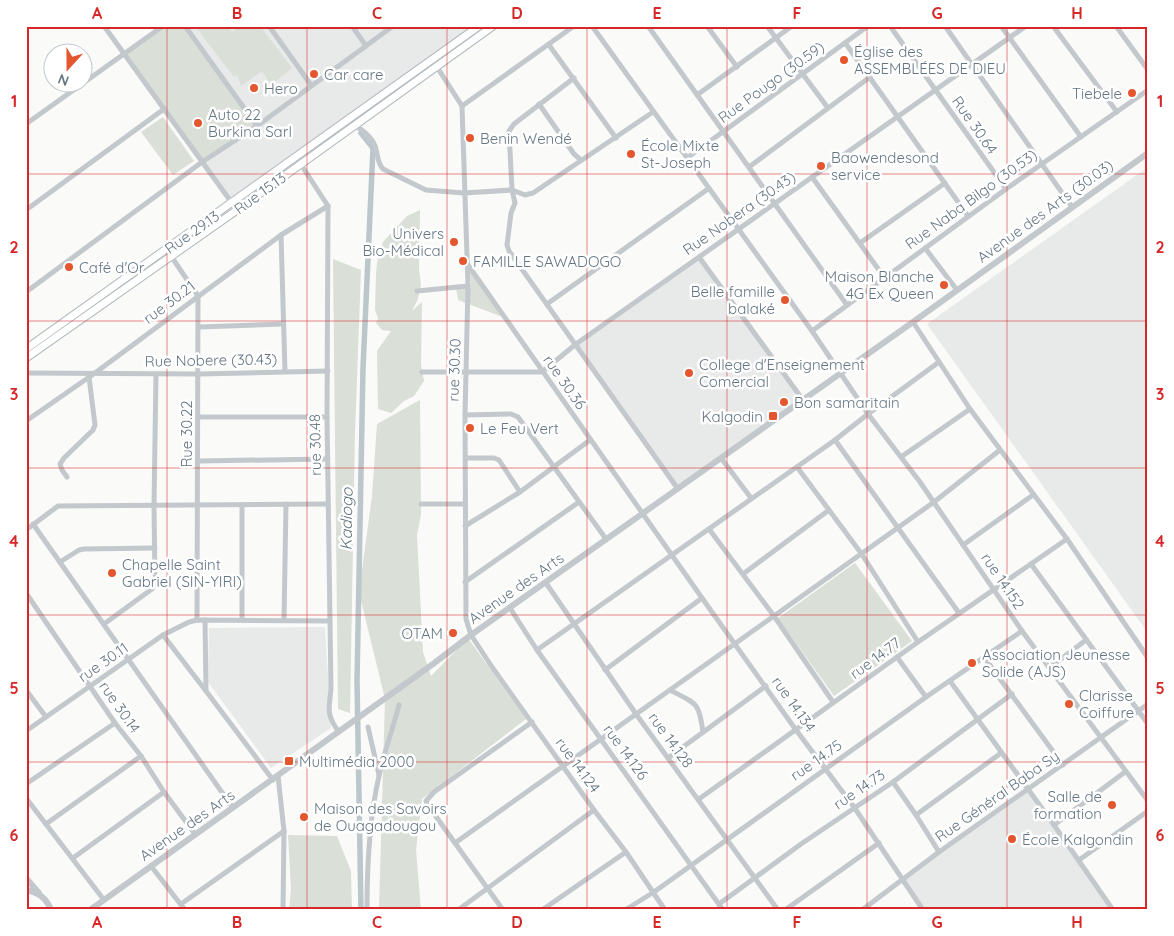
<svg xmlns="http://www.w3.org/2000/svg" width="1174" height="936" viewBox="0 0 1174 936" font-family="Quicksand,sans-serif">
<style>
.built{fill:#e8e9e9}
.green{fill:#dadfd7}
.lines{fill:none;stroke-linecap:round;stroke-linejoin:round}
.canal{stroke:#bbc7cb;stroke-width:5.5}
.secondary-casing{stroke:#b3babf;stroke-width:9}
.minor{stroke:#c3c8cc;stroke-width:5}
.tertiary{stroke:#c3c8cc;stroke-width:6}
.secondary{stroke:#fff;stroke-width:7}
.grid{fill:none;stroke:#d62828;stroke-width:1;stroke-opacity:0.55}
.poi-dot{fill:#e4572e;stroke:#fff;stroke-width:2}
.labels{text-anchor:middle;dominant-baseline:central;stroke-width:5;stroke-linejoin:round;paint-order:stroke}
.poi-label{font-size:15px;fill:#657683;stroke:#fff;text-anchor:start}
.street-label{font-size:15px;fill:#657683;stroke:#fff}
.water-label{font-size:16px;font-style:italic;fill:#60757c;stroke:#fff}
.neatline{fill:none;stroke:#d62828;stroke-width:2}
.grid-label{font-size:16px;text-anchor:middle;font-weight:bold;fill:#d62828}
</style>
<rect width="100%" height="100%" fill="#fafaf8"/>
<g class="built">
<path d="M162 26H480L232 203 202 162Z"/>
<path d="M1148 167V633L927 324Z"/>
<path d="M699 259 803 400 675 490 577 345Z"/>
<path d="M325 627 331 728 271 768 208 682 209 628Z"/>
<path d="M1029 790 1112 910H923L904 879Z"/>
</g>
<g class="green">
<path d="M165 26H185L257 125 202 159 126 53Z"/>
<path d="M195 26H227L232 32 239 26H260L292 68 271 85 262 71 241 86 237 75 234 77Z"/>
<path d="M163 117 194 161 173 175 141 132Z"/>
<path d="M420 210 419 270 421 285 418 299 412 311 422 302 421 365 424 381 414 396 404 401 391 413 378 409 377 351 391 331 382 330 376 323 378 318 375 310 376 273 378 256 383 242 407 216Z"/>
<path d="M333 259 361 270 355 433 350 713 338 709Z"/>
<path d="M470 271 501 313 500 316 458 300 456 288H471Z"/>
<path d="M420 400 421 515 417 535 423 652 431 676 468 638 526 719 422 799 416 850 421 910H379L385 699 359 592 372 496 377 424Z"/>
<path d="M855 563 912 641 834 696 778 618Z"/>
<path d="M288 835 337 836 351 871 352 910H289L291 889Z"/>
</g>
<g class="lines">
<path class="canal" d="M361 910 357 681 363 368 373 148 361 133"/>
<defs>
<g id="secondary">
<path d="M26 349 479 26"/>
<path d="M26 358 237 210 493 26"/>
</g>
</defs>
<use href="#secondary" class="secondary-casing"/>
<g class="minor">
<path d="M104 26 237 210"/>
<path d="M185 26 257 126"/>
<path d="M269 26 311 85"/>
<path d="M352 26 366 46"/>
<path d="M592 26 812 331 868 414 920 482 1022 631 1148 801"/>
<path d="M648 26 847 305"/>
<path d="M707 26 737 67"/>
<path d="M767 26 828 108"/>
<path d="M890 26 1006 189"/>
<path d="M945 26 1072 207"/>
<path d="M1001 26 1081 137"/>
<path d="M1053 26 1117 112"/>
<path d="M1116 26 1148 70"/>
<path d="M846 44 968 216"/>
<path d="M549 45 616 138"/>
<path d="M437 67 462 106"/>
<path d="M574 78 514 124 509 131 512 190 515 203 511 213 507 245 509 251 678 489"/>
<path d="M697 95 792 26"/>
<path d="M539 104 574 154 581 160"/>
<path d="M462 106 468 286 465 415 466 619 471 635 492 667 594 810 626 852 665 910"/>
<path d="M462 106 574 26"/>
<path d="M26 124 163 26"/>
<path d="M355 125C363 131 372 137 375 146 378 154 377 163 383 169L426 190 464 193 512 190 525 195 533 193 653 112"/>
<path d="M687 158 868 26"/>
<path d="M300 163 328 206 327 417 331 689C329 709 326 714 338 731"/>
<path d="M749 167 870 77"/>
<path d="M812 177 884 277"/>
<path d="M26 210 164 109"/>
<path d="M281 235 285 371"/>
<path d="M860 243 945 183"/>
<path d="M925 248 957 290"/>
<path d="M171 256 198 296 197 620"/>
<path d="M699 257 803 400"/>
<path d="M468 265 702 598 796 730 854 807 923 910"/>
<path d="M417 291 468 286"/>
<path d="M26 292 202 162 257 126 393 26"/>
<path d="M547 304 708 189"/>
<path d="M913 322 970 409 1067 539 1148 658"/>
<path d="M199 327 283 324"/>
<path d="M812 331 1006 189 1148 90"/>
<path d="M422 372H542L576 344 1026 26"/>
<path d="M26 373 199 374 328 371"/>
<path d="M465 415 511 414 518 417 606 539"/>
<path d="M198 417H327"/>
<path d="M26 421 95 373 281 235 328 206"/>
<path d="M835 440 959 613"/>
<path d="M901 457 970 409"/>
<path d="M466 458H494L499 460 520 492"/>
<path d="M721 458 751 498"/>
<path d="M199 461 328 459"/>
<path d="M797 467 861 553 918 642"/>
<path d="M67 477 62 470 60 464 64 458 93 430 95 425 89 377"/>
<path d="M421 504H465"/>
<path d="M242 505V620"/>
<path d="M33 524 233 808"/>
<path d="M465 526 520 492 590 440"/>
<path d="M709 529 774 616 833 702"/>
<path d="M26 530 58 506 328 504"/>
<path d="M963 545 1033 495"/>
<path d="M60 562 79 550 84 549 155 548"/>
<path d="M1031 564 1148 724"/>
<path d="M743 574 829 510"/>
<path d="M465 582 579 502"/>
<path d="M546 583 636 714 778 910"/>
<path d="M26 593 115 723 141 756 164 792 195 834"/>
<path d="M510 608 537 650 723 910"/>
<path d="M205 620 206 691 273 780"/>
<path d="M284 620 286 504"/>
<path d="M104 624 152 589 155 584 154 505 156 374"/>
<path d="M163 635 206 691"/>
<path d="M537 650 835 440 868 414 939 362"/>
<path d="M897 657 926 697"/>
<path d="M984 657 1063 765"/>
<path d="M1049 668 1086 640"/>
<path d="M605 670 702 598"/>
<path d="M950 681 1054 825 1113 910"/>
<path d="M26 690 46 717"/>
<path d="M670 690C696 704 699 701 703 732"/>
<path d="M368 727 379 775"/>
<path d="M26 731 163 635 189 622 197 620 330 621"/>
<path d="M668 758 766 686"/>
<path d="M278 776 284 831 283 910"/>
<path d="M893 782 916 815 939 852"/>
<path d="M26 784 115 723"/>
<path d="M26 798 104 900"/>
<path d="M699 799 918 642 1067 539"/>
<path d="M916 815 1001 753"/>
<path d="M46 824 141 756"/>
<path d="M1054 825 1125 772"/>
<path d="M455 843 934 502 1000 450"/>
<path d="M73 858 164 792"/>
<path d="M1079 860 1148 811"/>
<path d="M151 866 185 910"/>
<path d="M181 904 284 831"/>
<path d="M719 904 801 844 893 782 1012 694"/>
<path d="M367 910C367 869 370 815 379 776 384 752 393 729 399 705"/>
<path d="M458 910 594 810"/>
<path d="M503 910 427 804 426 801 434 792 532 722"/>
<path d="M542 910 626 852"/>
<path d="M625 910 654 892 926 697 1022 631"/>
<path d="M785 910 879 843"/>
<path d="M862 910 939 852 1148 704"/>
</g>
<g class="tertiary">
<path d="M26 878 39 893"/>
<path d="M26 890C38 892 47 899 51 910"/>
<path d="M90 910 433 664 471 635 913 322 1148 153"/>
</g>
<use href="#secondary" class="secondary"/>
</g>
<path class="grid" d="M167 26V910M307 26V910M447 26V910M587 26V910M727 26V910M867 26V910M1007 26V910M26 174H1148M26 321H1148M26 468H1148M26 615H1148M26 762H1148"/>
<g class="poi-dot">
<circle cx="844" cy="60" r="5"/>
<circle cx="314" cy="74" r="5"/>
<circle cx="254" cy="88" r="5"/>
<circle cx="1132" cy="93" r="5"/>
<circle cx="198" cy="123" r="5"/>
<circle cx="470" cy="138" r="5"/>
<circle cx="631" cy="154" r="5"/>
<circle cx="821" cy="166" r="5"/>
<circle cx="454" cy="242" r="5"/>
<circle cx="463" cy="261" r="5"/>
<circle cx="69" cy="267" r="5"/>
<circle cx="944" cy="285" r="5"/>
<circle cx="785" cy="300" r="5"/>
<circle cx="689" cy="373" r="5"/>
<circle cx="784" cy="402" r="5"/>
<rect x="768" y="411" width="10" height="10" rx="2.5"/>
<circle cx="470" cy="428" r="5"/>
<circle cx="112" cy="573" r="5"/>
<circle cx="453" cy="633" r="5"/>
<circle cx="972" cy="663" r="5"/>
<circle cx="1069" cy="704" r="5"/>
<rect x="284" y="756" width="10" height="10" rx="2.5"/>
<circle cx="1112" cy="805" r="5"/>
<circle cx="304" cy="817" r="5"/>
<circle cx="1012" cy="839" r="5"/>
</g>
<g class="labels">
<g class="poi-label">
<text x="854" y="51">Église des<tspan x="854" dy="17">ASSEMBLÉES DE DIEU</tspan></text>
<text x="324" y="74">Car care</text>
<text x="264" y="88">Hero</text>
<text x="1122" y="93" text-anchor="end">Tiebele</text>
<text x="208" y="114">Auto 22<tspan x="208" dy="17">Burkina Sarl</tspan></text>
<text x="480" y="138">Benin Wendé</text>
<text x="641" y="145">École Mixte<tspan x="641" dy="17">St-Joseph</tspan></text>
<text x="831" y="157">Baowendesond<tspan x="831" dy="17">service</tspan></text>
<text x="444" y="233" text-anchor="end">Univers<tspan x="444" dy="17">Bio-Médical</tspan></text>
<text x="473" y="261">FAMILLE SAWADOGO</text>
<text x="79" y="267">Café d'Or</text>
<text x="934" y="276" text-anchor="end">Maison Blanche<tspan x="934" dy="17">4G Ex Queen</tspan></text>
<text x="775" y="291" text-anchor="end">Belle famille<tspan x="775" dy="17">balaké</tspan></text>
<text x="699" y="364">College d'Enseignement<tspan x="699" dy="17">Comercial</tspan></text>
<text x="794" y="402">Bon samaritain</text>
<text x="763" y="416" text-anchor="end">Kalgodin</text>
<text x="480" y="428">Le Feu Vert</text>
<text x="122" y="564">Chapelle Saint<tspan x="122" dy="17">Gabriel (SIN-YIRI)</tspan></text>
<text x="443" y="633" text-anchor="end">OTAM</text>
<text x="982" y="654">Association Jeunesse<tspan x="982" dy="17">Solide (AJS)</tspan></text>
<text x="1079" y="695">Clarisse<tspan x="1079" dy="17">Coiffure</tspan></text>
<text x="299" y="761">Multimédia 2000</text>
<text x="1102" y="796" text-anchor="end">Salle de<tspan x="1102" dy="17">formation</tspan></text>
<text x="314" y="808">Maison des Savoirs<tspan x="314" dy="17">de Ouagadougou</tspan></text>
<text x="1022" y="839">École Kalgondin</text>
</g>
<g class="street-label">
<text transform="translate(771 82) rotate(-36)">Rue Pougo (30.59)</text>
<text transform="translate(975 125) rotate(55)">Rue 30.64</text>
<text transform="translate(260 193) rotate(-36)">Rue 15.13</text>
<text transform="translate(971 199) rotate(-36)">Rue Naba Bilgo (30.53)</text>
<text transform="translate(1045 211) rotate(-36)">Avenue des Arts (30.03)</text>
<text transform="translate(739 213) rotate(-35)">Rue Nobera (30.43)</text>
<text transform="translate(192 232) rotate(-35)">Rue 29.13</text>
<text transform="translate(169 302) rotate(-37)">rue 30.21</text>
<text transform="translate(211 360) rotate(-1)">Rue Nobere (30.43)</text>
<text transform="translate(454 370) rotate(-88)">rue 30.30</text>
<text transform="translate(565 382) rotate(55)">rue 30.36</text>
<text transform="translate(186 434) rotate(-90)">Rue 30.22</text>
<text transform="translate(315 445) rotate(-91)">rue 30.48</text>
<text transform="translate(1003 581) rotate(56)">rue 14.152</text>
<text transform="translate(516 588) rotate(-35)">Avenue des Arts</text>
<text transform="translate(875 658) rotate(-36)">rue 14.77</text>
<text transform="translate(103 662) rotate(-35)">rue 30.11</text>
<text transform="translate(794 704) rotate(55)">rue 14.134</text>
<text transform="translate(120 707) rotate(55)">rue 30.14</text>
<text transform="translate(671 740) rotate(54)">rue 14.128</text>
<text transform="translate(626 752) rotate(54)">rue 14.126</text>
<text transform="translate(816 760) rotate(-35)">rue 14.75</text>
<text transform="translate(578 765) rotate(54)">rue 14.124</text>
<text transform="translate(859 789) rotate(-34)">rue 14.73</text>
<text transform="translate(997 796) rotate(-35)">Rue Général Baba Sy</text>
<text transform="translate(187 825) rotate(-35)">Avenue des Arts</text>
</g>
<g class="water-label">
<text transform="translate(346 519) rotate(-89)">Kadiogo</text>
</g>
</g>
<rect width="1174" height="936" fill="none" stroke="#ffffff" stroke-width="55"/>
<g transform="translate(68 68) rotate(201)"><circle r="24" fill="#ffffff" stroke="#c1c8cd"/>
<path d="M0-4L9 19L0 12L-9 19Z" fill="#e4572e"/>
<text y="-8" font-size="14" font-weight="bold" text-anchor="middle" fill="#657683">N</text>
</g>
<rect x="28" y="28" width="1118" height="880" class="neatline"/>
<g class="grid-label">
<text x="97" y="19">A</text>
<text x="237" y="19">B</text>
<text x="377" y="19">C</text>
<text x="517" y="19">D</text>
<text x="657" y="19">E</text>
<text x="797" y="19">F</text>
<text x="937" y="19">G</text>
<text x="1077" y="19">H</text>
<text x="14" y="107">1</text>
<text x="1160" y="107">1</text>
<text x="14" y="253">2</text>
<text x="1160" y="253">2</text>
<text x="14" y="400">3</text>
<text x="1160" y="400">3</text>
<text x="14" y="547">4</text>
<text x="1160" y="547">4</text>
<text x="14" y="694">5</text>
<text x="1160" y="694">5</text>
<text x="14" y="841">6</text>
<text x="1160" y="841">6</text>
<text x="97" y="928">A</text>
<text x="237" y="928">B</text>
<text x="377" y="928">C</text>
<text x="517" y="928">D</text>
<text x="657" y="928">E</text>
<text x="797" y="928">F</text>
<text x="937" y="928">G</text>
<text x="1077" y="928">H</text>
</g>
</svg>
